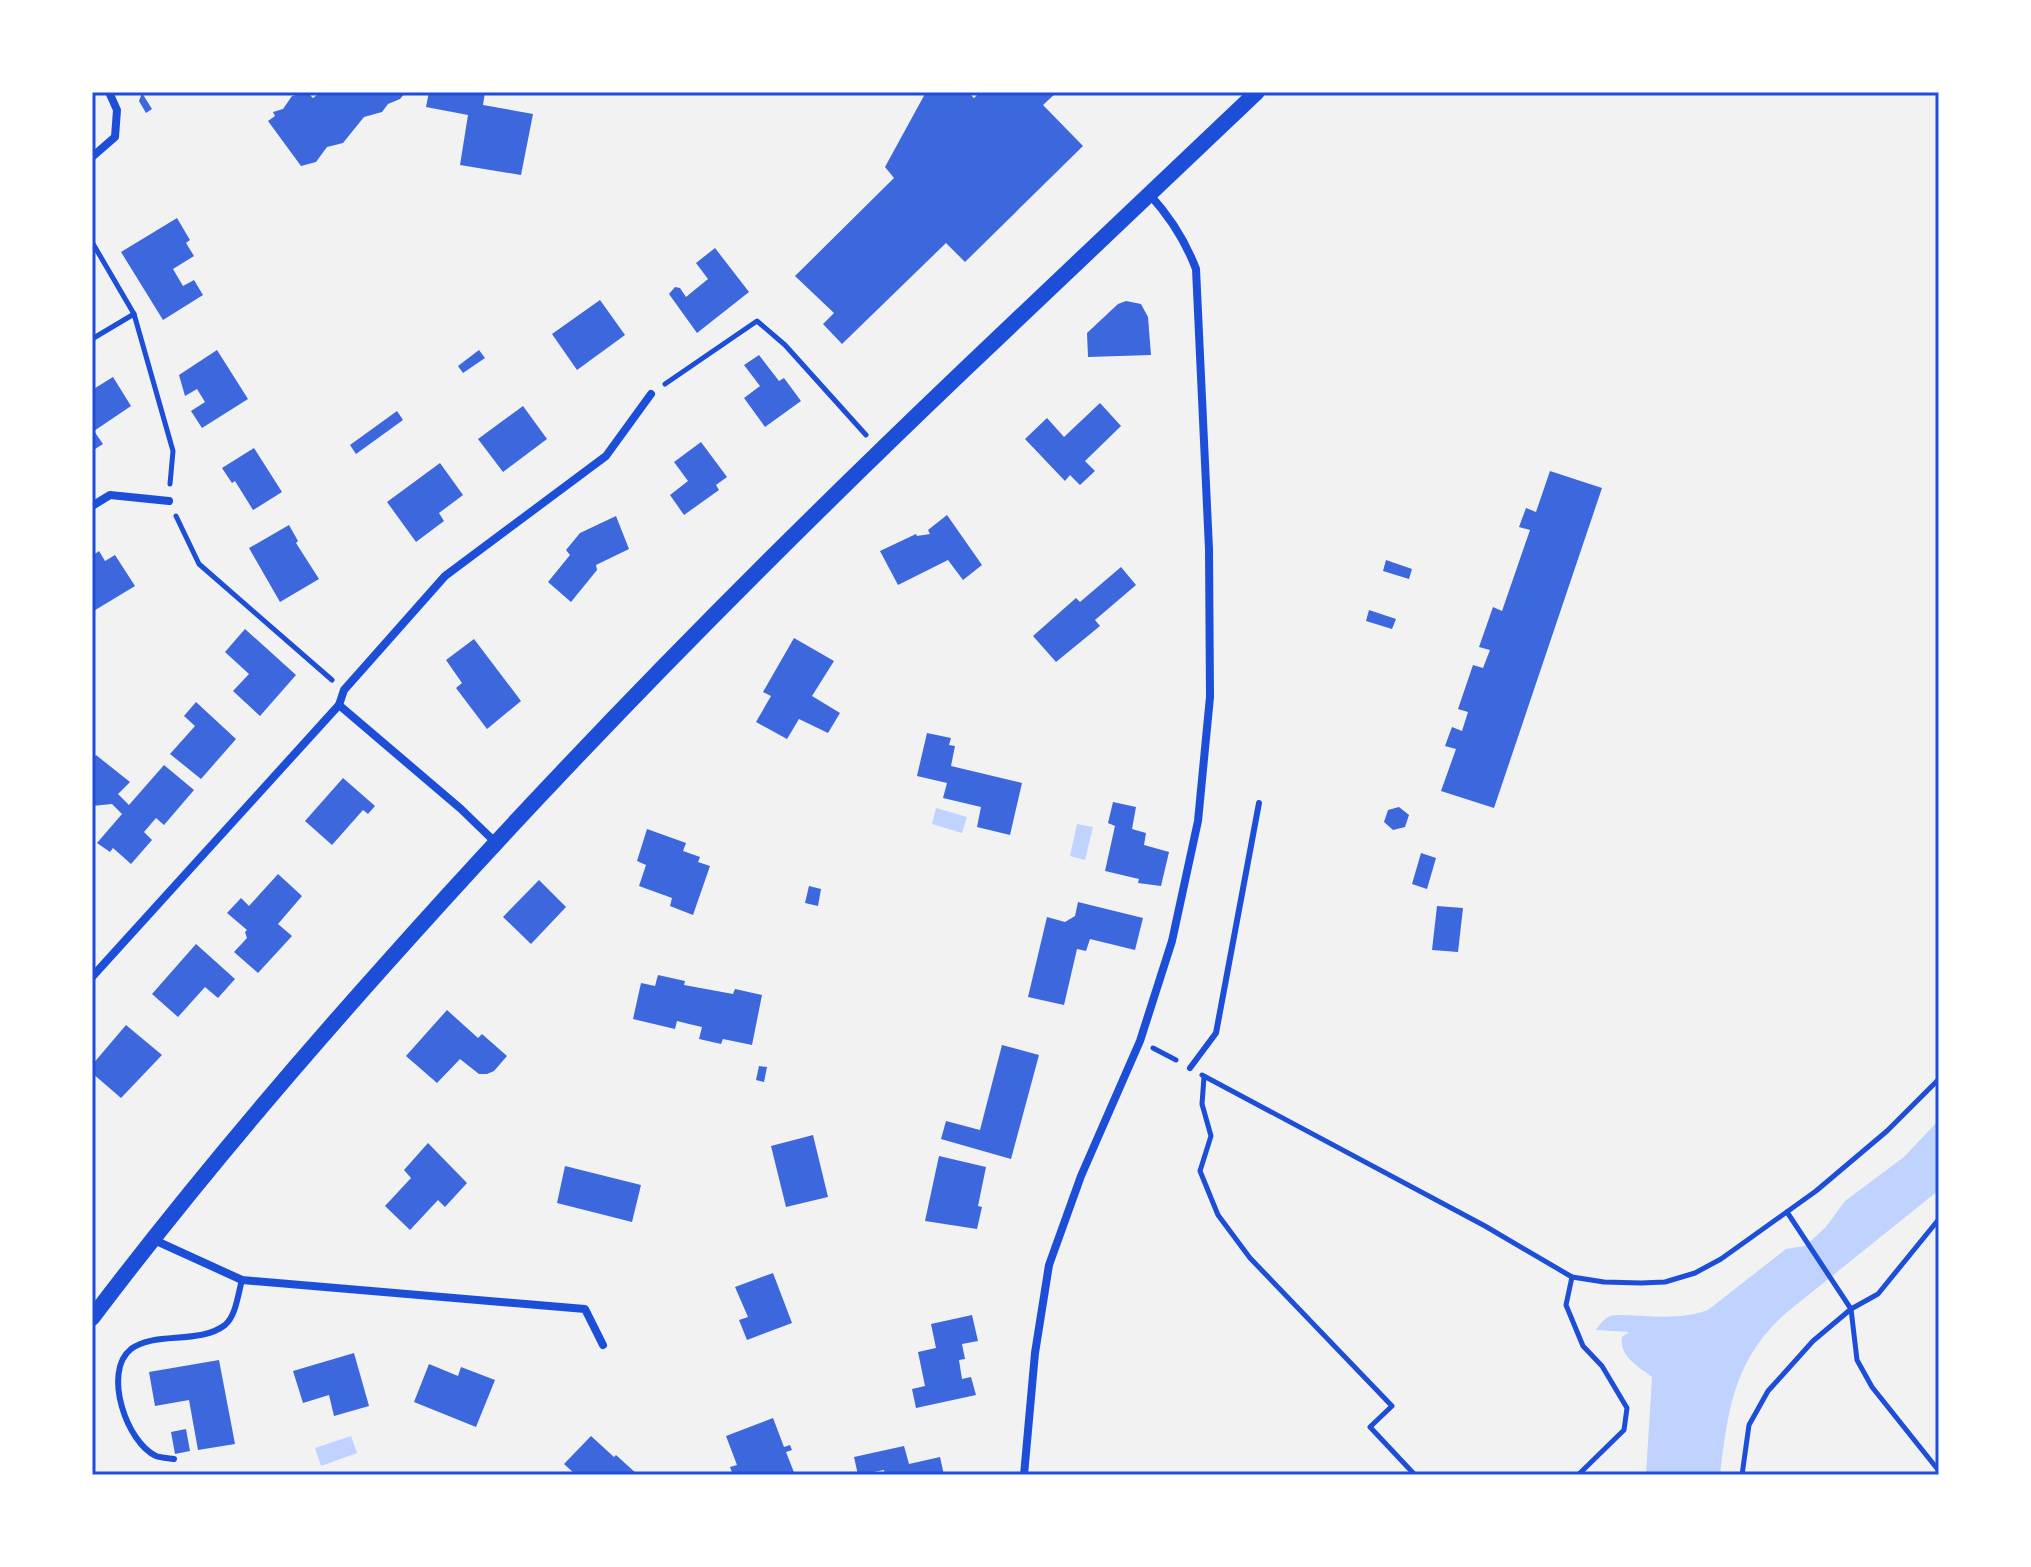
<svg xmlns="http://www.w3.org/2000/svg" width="2031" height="1567" viewBox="0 0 2031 1567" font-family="Quicksand,sans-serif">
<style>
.water{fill:#bfd3fe}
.building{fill:#3d67dc}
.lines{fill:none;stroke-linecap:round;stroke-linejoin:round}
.path{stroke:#1d4ed8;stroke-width:5}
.service{stroke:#1d4ed8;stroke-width:6}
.minor{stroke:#1d4ed8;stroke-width:8}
.secondary{stroke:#1d4ed8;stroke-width:16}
.neatline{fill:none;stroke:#1d4ed8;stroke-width:3}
</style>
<rect width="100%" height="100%" fill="#f2f2f2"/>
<g class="water">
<path d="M936 808 967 817 962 833 932 824Z"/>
<path d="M1077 824 1093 827 1085 860 1070 856Z"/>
<path d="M1937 1122 1939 1190 1786 1313C1734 1360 1728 1408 1720 1475H1646L1652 1377C1638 1366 1619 1357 1622 1337L1629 1332 1596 1330C1602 1322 1605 1316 1616 1315 1648 1315 1678 1321 1708 1310L1786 1249 1805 1246 1825 1228 1845 1201 1904 1157Z"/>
<path d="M351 1436 357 1453 321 1466 315 1448Z"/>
</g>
<g class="building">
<path d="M307 92 313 98 321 92H406L400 99 388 104 382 112 364 117 343 143 327 147 316 162 301 166 268 121 275 116 273 112 283 109 292 96Z"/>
<path d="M429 92H485L483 105 533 114 521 175 460 165 468 115 426 107Z"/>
<path d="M926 92H968L974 98 980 92H1057L1043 105 1083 146 965 262 946 243 842 344 823 324 834 313 795 276 894 178 885 167Z"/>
<path d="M142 93 152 109 146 113 139 101Z"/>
<path d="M177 218 190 240 186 243 194 256 173 269 183 286 194 280 203 295 163 320 121 252Z"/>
<path d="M715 248 749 292 697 333 669 294 675 287 680 288 686 297 708 279 696 263Z"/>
<path d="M600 300 625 335 577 370 552 334Z"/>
<path d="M1126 301 1141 304 1148 317 1151 355 1088 357 1087 333 1118 304Z"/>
<path d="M217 350 248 399 202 428 191 411 205 402 197 389 185 396 179 375Z"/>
<path d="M479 350 485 358 463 373 458 366Z"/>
<path d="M759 355 779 381 784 378 801 401 765 427 744 398 760 386 744 365Z"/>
<path d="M113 377 131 406 94 431 103 444 92 451V390Z"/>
<path d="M1100 403 1121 426 1085 461 1095 471 1080 485 1070 475 1065 481 1025 439 1047 418 1064 437Z"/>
<path d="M523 406 547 439 503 472 478 439Z"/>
<path d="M397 411 403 420 356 454 350 445Z"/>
<path d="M701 442 727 477 716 485 719 490 684 515 670 495 688 481 674 462Z"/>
<path d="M254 448 282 492 253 510 235 481 232 483 222 468Z"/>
<path d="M440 463 463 495 439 513 444 521 416 542 387 502Z"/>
<path d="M1550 471 1602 488 1494 808 1441 791 1456 749 1445 746 1452 727 1462 731 1468 712 1458 709 1473 665 1483 668 1490 650 1479 647 1493 607 1502 611 1530 530 1519 527 1526 508 1536 512Z"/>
<path d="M947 515 982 565 963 580 948 560 898 585 880 551 916 534 917 536 930 534 928 530Z"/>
<path d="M616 516 629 549 596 565 597 570 571 602 548 582 570 555 566 550 580 533Z"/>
<path d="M289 525 298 541 296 543 319 579 280 602 249 548Z"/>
<path d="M99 551 105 561 115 555 135 586 92 612V556Z"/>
<path d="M1386 560 1412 569 1409 579 1383 571Z"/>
<path d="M1121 567 1136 585 1095 620 1100 626 1056 662 1033 636 1076 598 1080 602Z"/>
<path d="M1369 610 1396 619 1392 629 1366 621Z"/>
<path d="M245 629 296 675 260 716 233 691 249 674 225 652Z"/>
<path d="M794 638 834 661 812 696 840 713 828 733 799 719 787 739 756 722 771 696 763 692Z"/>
<path d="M474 639 521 701 487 729 456 688 462 683 446 660Z"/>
<path d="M196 702 236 739 201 779 170 754 195 726 184 716Z"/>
<path d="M927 733 951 738 949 745 955 746 951 766 1022 783 1010 835 977 827 981 807 943 798 947 783 917 776Z"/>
<path d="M96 755 130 782 118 794 129 805 164 765 194 790 164 825 156 818 144 832 152 840 131 864 113 848 110 852 97 843 122 814 112 804 92 806V759Z"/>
<path d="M343 778 375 806 368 814 363 810 332 845 305 821Z"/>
<path d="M1113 802 1136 807 1132 829 1146 833 1144 845 1169 852 1161 886 1138 883 1139 879 1105 871 1115 826 1108 823Z"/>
<path d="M1399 807 1409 815 1405 827 1393 830 1384 822 1388 810Z"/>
<path d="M647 829 686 843 683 851 700 857 698 862 710 866 693 915 670 906 672 898 639 886 646 865 637 861Z"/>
<path d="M1421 853 1436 858 1427 889 1412 884Z"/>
<path d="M278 874 302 896 278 924 292 936 258 973 234 952 247 938 245 932 247 930 227 913 241 898 249 906Z"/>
<path d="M539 880 566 907 531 944 503 917Z"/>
<path d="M809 886 821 889 818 906 805 903Z"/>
<path d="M1078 902 1143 918 1135 950 1090 939 1086 951 1077 949 1064 1005 1028 997 1047 917 1065 922 1075 916Z"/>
<path d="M1437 906 1463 908 1458 952 1432 950Z"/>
<path d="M196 944 235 979 218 998 205 987 178 1017 152 994Z"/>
<path d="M658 975 685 981 684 985 733 994 735 989 762 995 752 1045 723 1039 721 1044 699 1039 702 1027 689 1024 677 1021 675 1029 633 1019 641 983 655 986Z"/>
<path d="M447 1010 478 1038 482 1034 507 1056 494 1071 487 1074H479L460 1059 437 1083 406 1056Z"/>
<path d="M126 1025 162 1055 121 1098 92 1073V1065Z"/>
<path d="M1002 1045 1039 1055 1011 1159 941 1139 946 1121 980 1130Z"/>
<path d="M759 1066 767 1067 764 1082 756 1080Z"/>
<path d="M813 1135 828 1197 786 1207 771 1146Z"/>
<path d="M428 1143 467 1183 445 1207 438 1200 410 1230 385 1206 411 1178 404 1170Z"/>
<path d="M939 1156 986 1167 978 1206 982 1207 977 1229 925 1221Z"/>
<path d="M565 1166 641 1185 632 1222 557 1203Z"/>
<path d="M773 1273 792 1323 747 1340 739 1320 748 1317 735 1287Z"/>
<path d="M972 1315 978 1341 962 1344 965 1359 959 1360 962 1379 971 1377 976 1395 916 1408 912 1389 925 1386 918 1352 936 1348 931 1324Z"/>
<path d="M354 1353 369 1406 334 1416 329 1395 303 1403 293 1371Z"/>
<path d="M219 1360 235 1444 198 1450 189 1400 155 1406 149 1372Z"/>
<path d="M429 1364 458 1376 461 1367 495 1380 476 1427 414 1402Z"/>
<path d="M773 1418 784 1447 790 1445 792 1450 786 1452 795 1475H733L730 1467 737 1465 726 1436Z"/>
<path d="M186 1429 190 1451 175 1454 171 1432Z"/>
<path d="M591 1436 614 1457 616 1455 638 1475H576L564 1464Z"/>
<path d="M904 1446 909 1464 940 1457 944 1475H885L884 1470 858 1475 854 1457Z"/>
</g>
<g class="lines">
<g class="path">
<path d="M92 242 134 314 173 451 170 484"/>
<path d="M92 339 134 314"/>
<path d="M665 384 757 321 785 345 866 435"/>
<path d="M176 516 199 564 332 680"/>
<path d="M1153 1048 1176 1060"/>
<path d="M1202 1075 1485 1226 1572 1277 1604 1282 1641 1283 1665 1282 1695 1273 1721 1259 1816 1191 1887 1131 1939 1079"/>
<path d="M1204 1077 1202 1104 1211 1136 1200 1171 1218 1215 1250 1258 1392 1406 1370 1427 1415 1475"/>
<path d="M1787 1212 1851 1309 1857 1360 1872 1387 1939 1471"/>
<path d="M1572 1277 1566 1305 1583 1346 1602 1366 1627 1408 1624 1430 1578 1475"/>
<path d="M1742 1475 1749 1425 1768 1391 1813 1341 1851 1309 1878 1294 1939 1219"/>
</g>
<g class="service">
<path d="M1190 1068 1216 1033 1259 803"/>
<path d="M174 1459C168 1458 161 1458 156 1456 127 1443 102 1372 131 1349 155 1331 199 1345 225 1325 236 1316 238 1294 242 1280"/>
</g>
<g class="minor">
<path d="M92 157 115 137 117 110 109 92"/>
<path d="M92 506 110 495 169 501"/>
<path d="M339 705 344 690 445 576 606 456 651 394"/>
<path d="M92 977 339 705 461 809 495 842"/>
<path d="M152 1239 242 1280 585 1309 603 1345"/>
<path d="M1024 1475 1035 1353 1049 1265 1081 1176 1140 1041 1172 941 1198 821 1210 697 1209 549 1196 269C1185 240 1171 218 1150 195"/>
</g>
<path class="secondary" d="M92 1318C184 1196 283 1079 385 965 568 759 762 563 961 373 1059 279 1159 186 1257 92"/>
</g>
<rect width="2031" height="1567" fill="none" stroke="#ffffff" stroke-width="188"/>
<rect x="94" y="94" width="1843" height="1379" class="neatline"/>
</svg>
